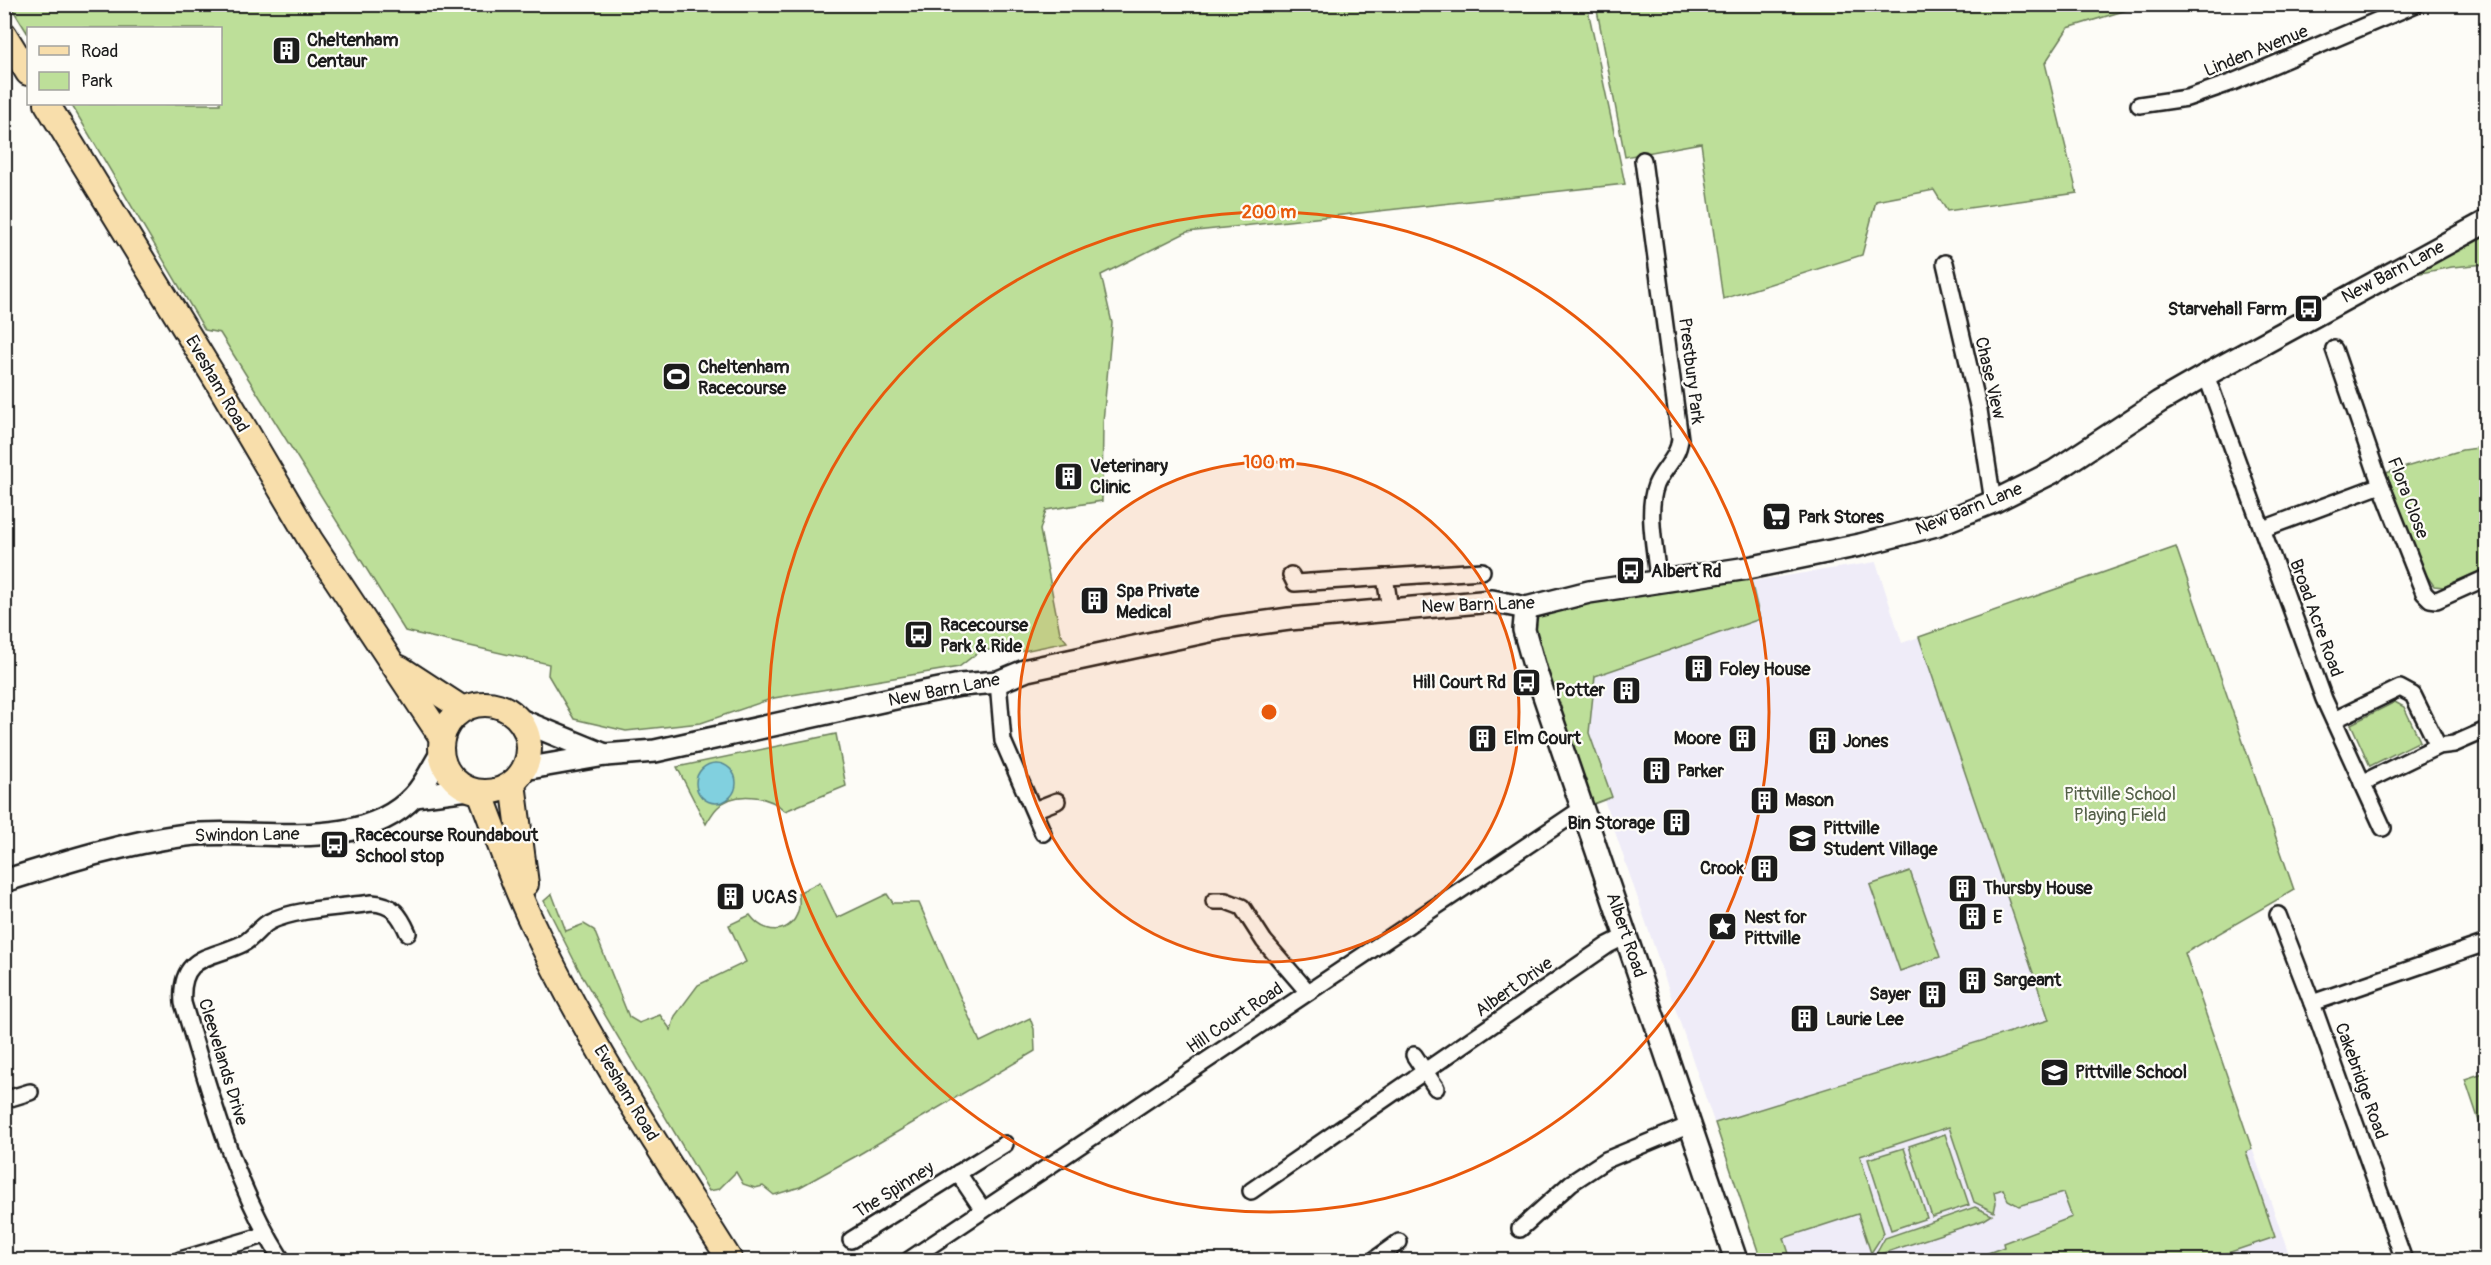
<svg xmlns="http://www.w3.org/2000/svg" width="2491" height="1265" viewBox="0 0 2491 1265" font-family="Pangolin,sans-serif">
<style>
.built{fill:#efecf8}
.green{fill:#bddf99;stroke:#6c7e5a;stroke-width:1.5}
.water{fill:#81d0df;stroke:#598891;stroke-width:1.5}
.lines{fill:none;stroke-linecap:round;stroke-linejoin:round}
.street-casing{stroke:#1c1c1c;stroke-width:20}
.secondary-casing{stroke:#1c1c1c;stroke-width:26}
.primary-casing{stroke:#1c1c1c;stroke-width:28}
.street{stroke:#fdfcf7;stroke-width:15}
.secondary{stroke:#fdfcf7;stroke-width:21}
.primary{stroke:#f8deab;stroke-width:24}
.ring{fill:none;stroke:#e8590c;stroke-width:3}
.labels{text-anchor:middle;dominant-baseline:central;stroke-width:4.5;stroke-linejoin:round;paint-order:stroke}
.poi-label{font-size:18px;font-weight:bold;fill:#1c1c1c;stroke:#fdfcf7;text-anchor:start}
.street-label{font-size:18px;fill:#1c1c1c;stroke:#fdfcf7}
.park-label{font-size:18px;fill:#546048;stroke:#fdfcf7}
.centre{fill:#e8590c;stroke:#fdfcf7;stroke-width:3}
.ring-label{font-size:18px;text-anchor:middle;font-weight:bold;fill:#e8590c;stroke:#fdfcf7;stroke-width:4.5;stroke-linejoin:round;paint-order:stroke}
</style>
<rect width="100%" height="100%" fill="#fdfcf7"/>
<filter id="ink" filterUnits="userSpaceOnUse"><feTurbulence type="fractalNoise" baseFrequency=".0167" numOctaves="2"/><feDisplacementMap in="SourceGraphic" scale="12" xChannelSelector="R" yChannelSelector="G"/><feConvolveMatrix kernelMatrix="1 2 1 2 8 2 1 2 1" color-interpolation-filters="sRGB"/></filter>
<g filter="url(#ink)">
<path class="built" d="M1876 562 1902 643 1919 637 2192 976 2291 1260H1761L1555 656 1580 608Z"/>
<g class="green">
<path d="M10 5H1587L1625 184 1187 232 1101 275 1112 323 1103 422 1102 501 1046 510 1040 530 1060 633 1067 642 1014 653 1001 647 977 653 959 667 774 698 701 723 626 731 574 719 548 675 549 664 405 631 220 333 205 330 71 104H220V28H28V34Z"/>
<path d="M1596 5H2143L2068 28 2045 63 2077 193 1947 211 1934 190 1876 201 1862 255 1723 299 1701 143 1625 157Z"/>
<path d="M2486 229V264L2452 267 2405 276Z"/>
<path d="M2486 447V568L2444 587 2434 586 2425 573 2386 473 2462 450Z"/>
<path d="M2176 547 2294 890 2185 953 2252 1149 2246 1152 2275 1237 2207 1260H1981L1980 1256 2004 1247 2003 1243 2072 1217 2063 1193 2019 1206 2008 1200 2003 1189 1994 1192 1996 1203 1994 1212 1974 1202 1949 1127 1860 1156 1884 1233 1871 1253 1858 1214 1784 1238 1791 1260H1761L1715 1123 2049 1020 1919 637Z"/>
<path d="M1748 568 1760 619 1595 676 1589 733 1612 797 1583 808 1526 608Z"/>
<path d="M2395 702 2404 707 2420 741 2370 766 2351 724Z"/>
<path d="M836 734 846 786 785 811C769 795 734 790 717 808 713 812 709 819 706 824L677 767Z"/>
<path d="M1910 871 1940 957 1900 971 1870 885Z"/>
<path d="M820 882 837 918 887 894 893 903H919L980 1042 1030 1018 1034 1029 1035 1051 858 1155 800 1187 774 1195 763 1186 755 1188 743 1184 736 1172 719 1189 709 1191 582 976 544 901 552 894 566 931 584 924 594 930 629 1017 639 1023 660 1015 671 1030 675 1016 698 985 746 962 729 925 750 915C771 944 806 927 798 893Z"/>
<path d="M2486 1072V1142L2465 1079Z"/>
<path d="M1945 1134 1969 1205 1932 1217 1909 1146Z"/>
<path d="M1904 1148 1927 1218 1891 1230 1868 1159Z"/>
<path d="M1975 1207 1992 1215 1984 1220 1875 1256 1885 1238Z"/>
</g>
<circle class="water" cx="716" cy="783" r="20"/>
<g class="lines">
<defs>
<g id="street">
<path d="M2139 105 2187 98 2233 82 2416 4"/>
<path d="M1643 160 1680 439C1678 459 1663 468 1656 485 1646 511 1656 553 1658 580"/>
<path d="M1945 263 1979 410 1993 502"/>
<path d="M2334 349 2377 474 2424 593 2430 599 2437 600 2486 578"/>
<path d="M2206 375 2324 699 2383 828"/>
<path d="M2263 529 2381 485"/>
<path d="M1291 575 1295 583 1482 571"/>
<path d="M1385 577 1390 609"/>
<path d="M998 682 1003 741 1043 833"/>
<path d="M2334 720 2400 688 2413 695 2438 746"/>
<path d="M2362 783 2438 746 2454 744 2486 730"/>
<path d="M1034 810 1057 801"/>
<path d="M1214 901H1226L1242 907 1264 941 1308 992"/>
<path d="M2278 915 2312 1003 2404 1260"/>
<path d="M2312 1003 2486 943"/>
<path d="M1414 1055 1436 1088"/>
<path d="M4 1100 30 1092"/>
<path d="M958 1173 983 1210"/>
<path d="M1251 1191 1608 945 1626 936"/>
<path d="M1520 1229 1571 1183 1606 1160 1690 1125"/>
<path d="M851 1240 1005 1144"/>
<path d="M180 1260 265 1235"/>
<path d="M282 1260C234 1186 209 1088 183 1003 179 953 213 959 244 943 253 938 259 928 269 922 293 909 344 907 372 903 393 904 400 915 408 933"/>
<path d="M909 1260 1583 808"/>
<path d="M1374 1260 1399 1242"/>
</g>
<g id="secondary">
<path d="M1526 608 1524 630 1536 672 1736 1260"/>
<path d="M520 720 605 755"/>
<path d="M524 769 605 755 655 751 909 695 960 685 998 682 1027 670 1223 628 1289 619 1492 601 1526 608 1589 592 1748 568 1860 545 1936 525 1993 502 2053 472 2159 402 2206 375 2486 222"/>
<path d="M415 796 468 789"/>
<path d="M4 881C64 862 124 843 186 835 256 827 360 855 414 796 425 785 432 768 441 754"/>
</g>
<g id="primary">
<path d="M4 34 28 73"/>
<path d="M47 104 218 383 311 541 442 738"/>
<path d="M400 668 463 709"/>
<circle cx="485" cy="748" r="44"/>
<path d="M513 783 526 884"/>
<path d="M480 792C497 836 512 881 532 923 587 1041 661 1150 730 1260"/>
</g>
</defs>
<use href="#street" class="street-casing"/>
<use href="#secondary" class="secondary-casing"/>
<use href="#primary" class="primary-casing"/>
<use href="#street" class="street"/>
<use href="#secondary" class="secondary"/>
<use href="#primary" class="primary"/>
</g>
</g>
<circle cx="1269" cy="712" r="250" fill="#e8590c" fill-opacity=".12"/>
<g class="ring">
<circle cx="1269" cy="712" r="250"/>
<circle cx="1269" cy="712" r="500"/>
</g>
<defs>
<symbol id="building-square" viewBox="-11 -11 22 22"><rect x="-9" y="-9" width="18" height="18" rx="4" fill="#1c1c1c" stroke="#fdfcf7"/><path d="M-4-6H4V6H1V3H-1V6H-4ZM-2.5-4.3h1.7v1.8h-1.7ZM.8-4.3h1.7v1.8H.8ZM-2.5-1h1.7V.8h-1.7ZM.8-1h1.7V.8H.8Z" fill="#fff"/></symbol>
<symbol id="bus-square" viewBox="-11 -11 22 22"><rect x="-9" y="-9" width="18" height="18" rx="4" fill="#1c1c1c" stroke="#fdfcf7"/><path d="M-5-6H5V4H4V6H2V4H-2V6H-4V4H-5ZM-3.5-4V0h7V-4ZM-3.5 1.2v1.5H-2V1.2ZM2 1.2v1.5H3.5V1.2Z" fill="#fff"/></symbol>
<symbol id="stadium-square" viewBox="-11 -11 22 22"><rect x="-9" y="-9" width="18" height="18" rx="4" fill="#1c1c1c" stroke="#fdfcf7"/><path d="M0-5a6.5 5 0 1 0 0 10a6.5 5 0 1 0 0-10ZM-3.5-1.8h7v3.6h-7Z" fill="#fff"/></symbol>
<symbol id="supermarket-square" viewBox="-11 -11 22 22"><rect x="-9" y="-9" width="18" height="18" rx="4" fill="#1c1c1c" stroke="#fdfcf7"/><path d="M-6-5.5h2.5l.6 2H6L4.5 2H-2.5L-4.4-4H-6ZM-1.5 3.2a1.3 1.3 0 1 0 .1 0ZM3 3.2a1.3 1.3 0 1 0 .1 0Z" fill="#fff"/></symbol>
<symbol id="university-square" viewBox="-11 -11 22 22"><rect x="-9" y="-9" width="18" height="18" rx="4" fill="#1c1c1c" stroke="#fdfcf7"/><path d="M0-5L7-2L0 1L-7-2ZM-4 1L0 2.5L4 1V4Q0 6-4 4Z" fill="#fff"/></symbol>
<symbol id="sight-square" viewBox="-11 -11 22 22"><rect x="-9" y="-9" width="18" height="18" rx="4" fill="#1c1c1c" stroke="#fdfcf7"/><path d="M0-6L1.8-2.2L6-1.7L2.9 1.2L3.7 5.4L0 3.3L-3.7 5.4L-2.9 1.2L-6-1.7L-1.8-2.2Z" fill="#fff"/></symbol>
<symbol id="school-square" viewBox="-11 -11 22 22"><rect x="-9" y="-9" width="18" height="18" rx="4" fill="#1c1c1c" stroke="#fdfcf7"/><path d="M0-5L7-2L0 1L-7-2ZM-4 1L0 2.5L4 1V4Q0 6-4 4Z" fill="#fff"/></symbol>
</defs>
<g fill-rule="evenodd">
<use href="#building-square" x="270" y="34" width="33" height="33"/>
<use href="#bus-square" x="2292" y="292" width="33" height="33"/>
<use href="#stadium-square" x="660" y="360" width="33" height="33"/>
<use href="#building-square" x="1052" y="460" width="33" height="33"/>
<use href="#supermarket-square" x="1760" y="500" width="33" height="33"/>
<use href="#bus-square" x="1614" y="554" width="33" height="33"/>
<use href="#building-square" x="1078" y="584" width="33" height="33"/>
<use href="#bus-square" x="902" y="618" width="33" height="33"/>
<use href="#building-square" x="1682" y="652" width="33" height="33"/>
<use href="#bus-square" x="1510" y="666" width="33" height="33"/>
<use href="#building-square" x="1610" y="674" width="33" height="33"/>
<use href="#building-square" x="1466" y="722" width="33" height="33"/>
<use href="#building-square" x="1726" y="722" width="33" height="33"/>
<use href="#building-square" x="1806" y="724" width="33" height="33"/>
<use href="#building-square" x="1640" y="754" width="33" height="33"/>
<use href="#building-square" x="1748" y="784" width="33" height="33"/>
<use href="#building-square" x="1660" y="806" width="33" height="33"/>
<use href="#university-square" x="1786" y="822" width="33" height="33"/>
<use href="#bus-square" x="318" y="828" width="33" height="33"/>
<use href="#building-square" x="1748" y="852" width="33" height="33"/>
<use href="#building-square" x="1946" y="872" width="33" height="33"/>
<use href="#building-square" x="714" y="880" width="33" height="33"/>
<use href="#building-square" x="1956" y="900" width="33" height="33"/>
<use href="#sight-square" x="1706" y="910" width="33" height="33"/>
<use href="#building-square" x="1956" y="964" width="33" height="33"/>
<use href="#building-square" x="1916" y="978" width="33" height="33"/>
<use href="#building-square" x="1788" y="1002" width="33" height="33"/>
<use href="#school-square" x="2038" y="1056" width="33" height="33"/>
</g>
<g class="labels">
<g class="poi-label">
<text x="307" y="40">Cheltenham<tspan x="307" dy="21">Centaur</tspan></text>
<text x="2287" y="309" text-anchor="end">Starvehall Farm</text>
<text x="698" y="367">Cheltenham<tspan x="698" dy="21">Racecourse</tspan></text>
<text x="1090" y="466">Veterinary<tspan x="1090" dy="21">Clinic</tspan></text>
<text x="1798" y="517">Park Stores</text>
<text x="1651" y="571">Albert Rd</text>
<text x="1116" y="591">Spa Private<tspan x="1116" dy="21">Medical</tspan></text>
<text x="940" y="625">Racecourse<tspan x="940" dy="21">Park &amp; Ride</tspan></text>
<text x="1719" y="669">Foley House</text>
<text x="1506" y="682" text-anchor="end">Hill Court Rd</text>
<text x="1605" y="690" text-anchor="end">Potter</text>
<text x="1504" y="738">Elm Court</text>
<text x="1721" y="738" text-anchor="end">Moore</text>
<text x="1843" y="741">Jones</text>
<text x="1677" y="771">Parker</text>
<text x="1785" y="800">Mason</text>
<text x="1655" y="823" text-anchor="end">Bin Storage</text>
<text x="1823" y="828">Pittville<tspan x="1823" dy="21">Student Village</tspan></text>
<text x="355" y="835">Racecourse Roundabout<tspan x="355" dy="21">School stop</tspan></text>
<text x="1744" y="868" text-anchor="end">Crook</text>
<text x="1983" y="888">Thursby House</text>
<text x="752" y="897">UCAS</text>
<text x="1744" y="917">Nest for<tspan x="1744" dy="21">Pittville</tspan></text>
<text x="1993" y="917">E</text>
<text x="1993" y="980">Sargeant</text>
<text x="1911" y="994" text-anchor="end">Sayer</text>
<text x="1826" y="1019">Laurie Lee</text>
<text x="2075" y="1072">Pittville School</text>
</g>
<g class="street-label">
<text transform="translate(2256 51) rotate(-22)">Linden Avenue</text>
<text transform="translate(2393 272) rotate(-28)">New Barn Lane</text>
<text transform="translate(1691 371) rotate(83)">Prestbury Park</text>
<text transform="translate(1990 378) rotate(77)">Chase View</text>
<text transform="translate(217 384) rotate(60)">Evesham Road</text>
<text transform="translate(2408 498) rotate(69)">Flora Close</text>
<text transform="translate(1969 509) rotate(-22)">New Barn Lane</text>
<text transform="translate(1478 605) rotate(-2)">New Barn Lane</text>
<text transform="translate(2316 618) rotate(70)">Broad Acre Road</text>
<text transform="translate(944 690) rotate(-11)">New Barn Lane</text>
<text transform="translate(247 835) rotate(-1)">Swindon Lane</text>
<text transform="translate(1626 935) rotate(71)">Albert Road</text>
<text transform="translate(1514 987) rotate(-35)">Albert Drive</text>
<text transform="translate(1235 1018) rotate(-34)">Hill Court Road</text>
<text transform="translate(223 1062) rotate(73)">Cleevelands Drive</text>
<text transform="translate(2361 1081) rotate(70)">Cakebridge Road</text>
<text transform="translate(626 1093) rotate(59)">Evesham Road</text>
<text transform="translate(894 1190) rotate(-32)">The Spinney</text>
</g>
<g class="park-label">
<text x="2120" y="794">Pittville School<tspan x="2120" dy="21">Playing Field</tspan></text>
</g>
</g>
<circle cx="1269" cy="712" r="9" class="centre"/>
<g class="ring-label">
<text x="1269" y="218">200 m</text>
<text x="1269" y="468">100 m</text>
</g>
<rect width="2491" height="1265" fill="none" stroke="#fdfcf7" stroke-width="24"/>
<rect x="12" y="12" width="2467" height="1241" fill="none" stroke="#1c1c1c" stroke-width="2" filter="url(#ink)"/>
<rect x="27" y="27" width="195" height="78" fill="#fdfcf7" stroke="#a3a29f" stroke-width="1.5"/>
<rect x="39" y="46" width="30" height="9" fill="#f8deab" stroke="#a3a29f" stroke-width="1.5"/>
<text x="81" y="57" font-size="18" fill="#1c1c1c">Road</text>
<rect x="39" y="72" width="30" height="18" fill="#bddf99" stroke="#a3a29f" stroke-width="1.5"/>
<text x="81" y="87" font-size="18" fill="#1c1c1c">Park</text>
</svg>
